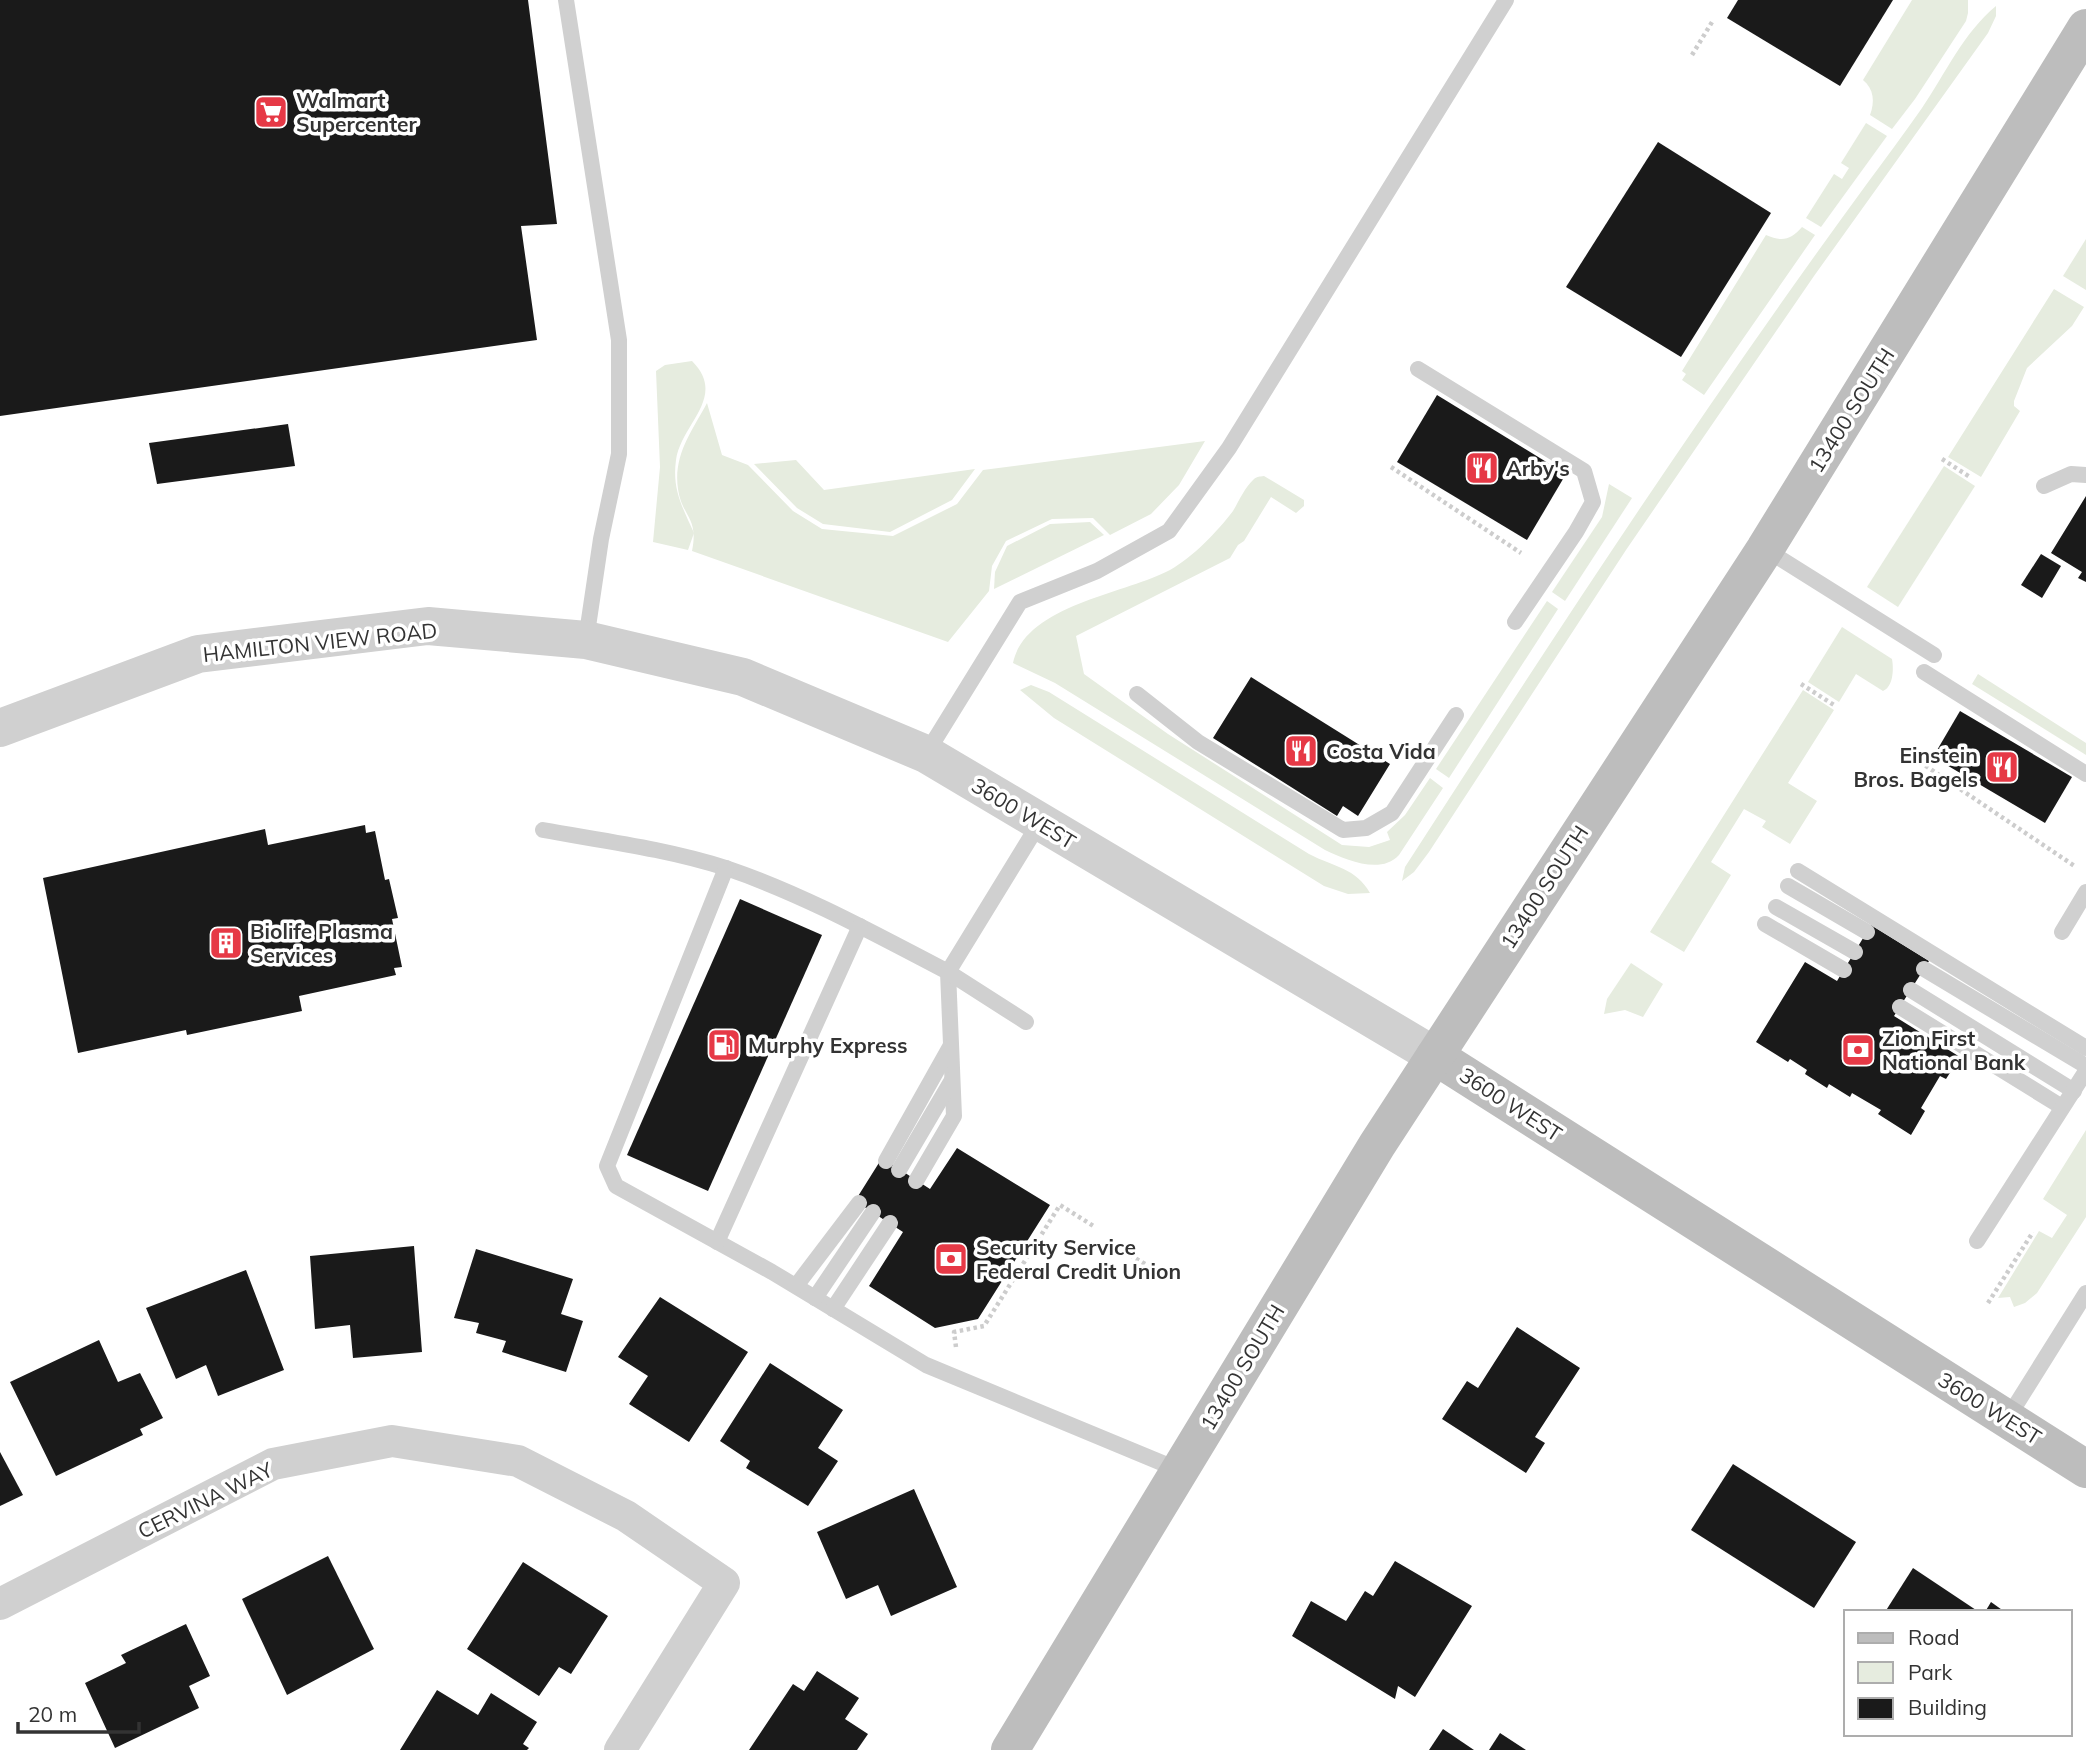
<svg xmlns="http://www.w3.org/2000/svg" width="2086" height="1750" viewBox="0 0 2086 1750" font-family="Mulish,sans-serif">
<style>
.green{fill:#e6ecdf}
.building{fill:#1a1a1a}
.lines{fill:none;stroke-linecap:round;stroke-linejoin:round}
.path{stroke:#cdcdcd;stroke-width:4.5;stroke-dasharray:3.5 3.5;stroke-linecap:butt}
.service{stroke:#d0d0d0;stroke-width:16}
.minor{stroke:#d0d0d0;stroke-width:32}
.tertiary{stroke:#d0d0d0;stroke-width:38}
.secondary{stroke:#bdbdbd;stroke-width:38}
.labels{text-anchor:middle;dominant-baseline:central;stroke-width:7;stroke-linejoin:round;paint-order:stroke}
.poi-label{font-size:21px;font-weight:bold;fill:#333;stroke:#fff;text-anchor:start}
.street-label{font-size:21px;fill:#333;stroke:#fff}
</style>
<rect width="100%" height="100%" fill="#fff"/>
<g class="green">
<path d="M1912 0H1968V13L1966 21 1915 99 1892 129 1870 115C1875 102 1874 89 1863 80Z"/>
<path d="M1996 6V16L1988 33 1814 276 1626 550 1429 852 1414 872 1402 881 1405 867C1554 636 1704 406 1866 185 1885 159 1904 134 1922 108 1945 74 1964 32 1996 6Z"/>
<path d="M1866 123 1887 136 1821 227 1806 218 1834 174 1842 179 1849 168 1841 163Z"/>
<path d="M1802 227 1815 235 1704 395 1682 380 1686 374 1682 371 1766 235C1782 242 1791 240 1802 227Z"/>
<path d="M2086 239V290L2063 276Z"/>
<path d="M2054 289 2084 307 2072 326 2027 368 2014 401V406L2020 411 1981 477 1948 457Z"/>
<path d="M692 361C728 397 681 424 676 460 672 490 682 506 694 533L688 550 653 542 660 467 656 371 665 365Z"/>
<path d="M707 403 722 455 748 465 793 511 822 529 893 536 957 504 983 470 1205 441 1179 485 1151 514 1110 535 1093 518 1052 519 1006 541 992 566 989 591 948 642 692 551C699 517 682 517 678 489 673 455 692 431 707 403Z"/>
<path d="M796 460 824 490 975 469 952 500 890 532 823 524 797 508 754 464Z"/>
<path d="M1944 466 1975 486 1898 607 1867 587Z"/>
<path d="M1264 476 1304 500V506L1296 513 1271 497 1244 541 1238 545 1230 558 1076 636 1084 674 1168 734 1342 845 1369 847 1390 840 1387 832 1405 815 1430 778 1443 788 1399 855C1381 875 1346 860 1325 850L1055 683 1013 663C1025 605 1125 594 1170 570 1193 557 1217 532 1233 511 1239 501 1245 487 1254 479 1258 476 1259 477 1264 476Z"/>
<path d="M1609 484 1632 498 1565 601 1552 592 1602 517Z"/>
<path d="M1090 522 1104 535 994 589 995 572 1007 546 1050 524Z"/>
<path d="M1547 601 1558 609 1449 778 1436 769Z"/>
<path d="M1842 627 1892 659C1894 670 1893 687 1883 691L1856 674 1839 702 1808 682Z"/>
<path d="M1978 674 2086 743V755L1972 684Z"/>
<path d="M1031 685 1049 692 1309 854C1334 867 1356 868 1370 893L1348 894 1324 886 1054 718 1020 690Z"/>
<path d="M1803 690 1834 710 1788 783 1817 801 1790 844 1762 827 1766 821 1744 809 1711 862 1731 875 1684 952 1650 932Z"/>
<path d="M1631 963 1663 984 1643 1017 1625 1010 1604 1014 1607 999Z"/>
<path d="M2086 1130V1217L2037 1293 2025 1303 2014 1307 2010 1297 1998 1298 2039 1231 2052 1238 2067 1215 2043 1199Z"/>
</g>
<g class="building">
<path d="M0 0H528L557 224 521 226 537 340 0 416Z"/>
<path d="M1738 0H1893L1840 86 1727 18Z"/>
<path d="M1658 142 1771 213 1681 357 1566 287Z"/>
<path d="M1437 395 1566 474 1527 540 1397 462Z"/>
<path d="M288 424 295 466 157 484 149 443Z"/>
<path d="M2086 496V582L2078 578 2082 572 2051 553Z"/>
<path d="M2041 554 2061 566 2042 598 2021 585Z"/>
<path d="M1251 677 1390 764 1358 816 1343 806 1337 816 1213 738Z"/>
<path d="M1960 711 2072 777 2045 823 1933 757Z"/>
<path d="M365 825 366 833 375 831 385 880 389 879 398 918 392 919 402 967 394 968 396 975 299 996 302 1011 187 1035 186 1030 78 1053 43 878 265 829 268 845Z"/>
<path d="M740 899 822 935 708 1191 627 1155Z"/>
<path d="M1871 925 1929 961 1894 1016 1960 1057 1946 1079 1940 1076 1937 1081 1921 1108 1925 1111 1911 1135 1878 1114 1881 1110 1852 1093 1850 1097 1829 1084 1827 1088 1805 1074 1807 1070 1790 1059 1788 1062 1756 1042 1805 962 1837 981Z"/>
<path d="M957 1148 1050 1205 978 1319 935 1328 869 1286 903 1232 855 1201 882 1158 930 1189Z"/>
<path d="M414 1246 422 1352 353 1358 350 1325 315 1329 310 1256Z"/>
<path d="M476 1249 573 1279 561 1314 583 1321 566 1372 502 1352 506 1341 476 1333 479 1323 454 1318Z"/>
<path d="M246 1270 284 1370 218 1396 206 1365 176 1379 146 1308Z"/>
<path d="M660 1297 748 1352 689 1442 629 1404 648 1376 618 1357Z"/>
<path d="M1517 1327 1580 1368 1535 1437 1545 1443 1526 1473 1442 1419 1467 1381 1478 1388Z"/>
<path d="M99 1340 118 1382 140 1373 163 1418 140 1429 143 1435 56 1476 10 1382Z"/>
<path d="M770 1363 843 1410 818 1448 838 1461 808 1506 746 1468 750 1461 720 1441Z"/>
<path d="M0 1452 23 1495 0 1506Z"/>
<path d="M1733 1464 1856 1542 1814 1608 1691 1530Z"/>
<path d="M914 1489 957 1587 891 1616 878 1585 846 1599 817 1532Z"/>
<path d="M328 1556 374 1649 287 1695 242 1599Z"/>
<path d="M1395 1561 1472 1606 1415 1697 1398 1686 1395 1699 1292 1636 1311 1601 1346 1621 1365 1591 1373 1596Z"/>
<path d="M523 1562 608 1616 571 1674 559 1667 539 1696 467 1649Z"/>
<path d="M1913 1568 1979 1612H1885Z"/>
<path d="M1991 1602 2005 1612H1985Z"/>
<path d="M186 1624 210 1676 189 1686 199 1708 115 1748 85 1683 126 1663 121 1655Z"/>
<path d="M817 1671 859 1698 845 1719 868 1734 857 1750H749L793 1684 804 1691Z"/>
<path d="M437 1690 478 1715 491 1693 537 1722 523 1744 529 1748 527 1750H400Z"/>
<path d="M1443 1729 1474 1750H1429Z"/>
<path d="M1500 1733 1526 1750H1489Z"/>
</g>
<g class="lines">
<g class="path">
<path d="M1692 55 1712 22"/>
<path d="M1942 459 1970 477"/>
<path d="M1391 467 1521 553"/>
<path d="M1801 684 1834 705"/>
<path d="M1908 754 2076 867"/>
<path d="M1130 1255 1160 1273"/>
<path d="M1988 1303 2033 1232"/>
<path d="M956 1347 954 1332 984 1326 1060 1205 1095 1227"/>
</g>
<g class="service">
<path d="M566 0 619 340V454L601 539 586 640"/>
<path d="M1418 369 1584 471 1593 502 1576 532 1515 622"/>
<path d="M2044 486 2071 474 2086 475"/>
<path d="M1765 549 1934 655"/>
<path d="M1924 672 2086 774"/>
<path d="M1137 694 1198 742 1343 830 1366 828 1392 813 1456 715"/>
<path d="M926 754 1020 602 1097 571 1169 531 1229 448 1506 0"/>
<path d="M543 830C604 841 667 849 726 868 803 894 877 935 948 972L954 1116 916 1181"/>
<path d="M726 868 607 1166 616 1186 772 1272 926 1365 1179 1470"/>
<path d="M1798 871 2086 1048"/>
<path d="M1788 886 1867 932"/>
<path d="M1776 907 1855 952"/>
<path d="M1765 924 1844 970"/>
<path d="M2062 932 2086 892"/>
<path d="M1924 969 2086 1066"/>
<path d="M1911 990 2074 1091"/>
<path d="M1900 1007 2062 1107"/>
<path d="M1026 1022 948 972 1040 822"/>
<path d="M886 1161 950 1047"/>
<path d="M899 1170 952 1080"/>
<path d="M1977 1241 2086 1071"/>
<path d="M717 1242 860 926"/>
<path d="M796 1286 859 1203"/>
<path d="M815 1298 873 1212"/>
<path d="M833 1309 890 1223"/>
<path d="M2007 1419 2086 1293"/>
</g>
<path class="minor" d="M0 1604 273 1464 392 1441 518 1461 626 1516 724 1583 620 1750"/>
<path class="tertiary" d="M0 728 198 654 428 626 586 640 743 677 926 754 1435 1056"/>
<g class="secondary">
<path d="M1435 1056 2086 1469"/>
<path d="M1010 1750 1377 1145 1765 549 2086 28"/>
</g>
</g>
<defs>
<symbol id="supermarket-square" viewBox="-11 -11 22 22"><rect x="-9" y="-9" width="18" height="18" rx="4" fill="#e63946" stroke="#fff"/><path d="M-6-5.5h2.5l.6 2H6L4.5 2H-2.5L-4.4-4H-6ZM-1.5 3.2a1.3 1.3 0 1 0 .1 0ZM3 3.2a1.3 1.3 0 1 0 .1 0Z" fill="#fff"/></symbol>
<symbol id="restaurant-square" viewBox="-11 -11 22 22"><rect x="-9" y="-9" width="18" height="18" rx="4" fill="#e63946" stroke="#fff"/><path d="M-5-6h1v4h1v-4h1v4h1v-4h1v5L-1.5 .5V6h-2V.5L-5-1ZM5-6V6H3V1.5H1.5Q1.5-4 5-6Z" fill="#fff"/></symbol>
<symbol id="building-square" viewBox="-11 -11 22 22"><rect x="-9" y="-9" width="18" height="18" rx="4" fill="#e63946" stroke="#fff"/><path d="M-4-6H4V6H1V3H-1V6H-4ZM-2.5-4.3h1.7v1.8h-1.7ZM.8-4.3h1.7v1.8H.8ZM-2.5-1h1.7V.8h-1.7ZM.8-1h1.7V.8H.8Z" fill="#fff"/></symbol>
<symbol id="fuel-square" viewBox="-11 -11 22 22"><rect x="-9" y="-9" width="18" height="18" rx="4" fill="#e63946" stroke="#fff"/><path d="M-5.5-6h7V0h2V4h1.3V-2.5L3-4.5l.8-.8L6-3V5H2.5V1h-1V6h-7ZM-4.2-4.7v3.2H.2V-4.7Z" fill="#fff"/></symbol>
<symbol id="bank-square" viewBox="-11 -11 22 22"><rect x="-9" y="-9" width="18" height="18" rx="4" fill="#e63946" stroke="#fff"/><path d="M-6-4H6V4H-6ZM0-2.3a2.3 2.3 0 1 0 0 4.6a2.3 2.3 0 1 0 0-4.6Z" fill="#fff"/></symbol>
</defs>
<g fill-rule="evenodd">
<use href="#supermarket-square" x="252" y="93" width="38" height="38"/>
<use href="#restaurant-square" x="1463" y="449" width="38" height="38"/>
<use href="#restaurant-square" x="1282" y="732" width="38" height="38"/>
<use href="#restaurant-square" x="1983" y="748" width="38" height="38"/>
<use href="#building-square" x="207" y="924" width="38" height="38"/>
<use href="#fuel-square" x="705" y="1026" width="38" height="38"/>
<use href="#bank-square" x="1839" y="1031" width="38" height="38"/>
<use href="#bank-square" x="932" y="1240" width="38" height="38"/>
</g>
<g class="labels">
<g class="poi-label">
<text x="296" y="100">Walmart<tspan x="296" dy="24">Supercenter</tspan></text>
<text x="1506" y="468">Arby's</text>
<text x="1326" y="751">Costa Vida</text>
<text x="1978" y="755" text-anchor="end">Einstein<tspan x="1978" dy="24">Bros. Bagels</tspan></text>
<text x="250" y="931">Biolife Plasma<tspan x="250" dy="24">Services</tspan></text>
<text x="1882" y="1038">Zion First<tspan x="1882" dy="24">National Bank</tspan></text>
<text x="748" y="1045">Murphy Express</text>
<text x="976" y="1247">Security Service<tspan x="976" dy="24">Federal Credit Union</tspan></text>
</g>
<g class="street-label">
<text transform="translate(1851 410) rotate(-58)">13400 SOUTH</text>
<text transform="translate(320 642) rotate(-6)">HAMILTON VIEW ROAD</text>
<text transform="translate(1024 813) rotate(31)">3600 WEST</text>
<text transform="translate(1544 887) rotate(-57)">13400 SOUTH</text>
<text transform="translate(1511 1104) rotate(33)">3600 WEST</text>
<text transform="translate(1242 1367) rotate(-59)">13400 SOUTH</text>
<text transform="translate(1990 1408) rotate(32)">3600 WEST</text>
<text transform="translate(205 1500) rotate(-26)">CERVINA WAY</text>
</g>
</g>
<rect x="1844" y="1610" width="228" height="126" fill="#ffffff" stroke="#adadad" stroke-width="2"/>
<rect x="1858" y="1633" width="35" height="10" fill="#bdbdbd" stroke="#adadad" stroke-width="2"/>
<text x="1908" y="1645" font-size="21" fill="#333333">Road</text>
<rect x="1858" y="1662" width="35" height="21" fill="#e6ecdf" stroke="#adadad" stroke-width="2"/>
<text x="1908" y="1680" font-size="21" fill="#333333">Park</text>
<rect x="1858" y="1698" width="35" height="21" fill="#1a1a1a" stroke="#adadad" stroke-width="2"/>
<text x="1908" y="1715" font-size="21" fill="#333333">Building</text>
<path d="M18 1722v10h121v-10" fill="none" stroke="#333333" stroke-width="3.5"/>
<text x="28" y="1722" font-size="21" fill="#333333" stroke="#ffffff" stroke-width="5" paint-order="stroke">20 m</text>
</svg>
